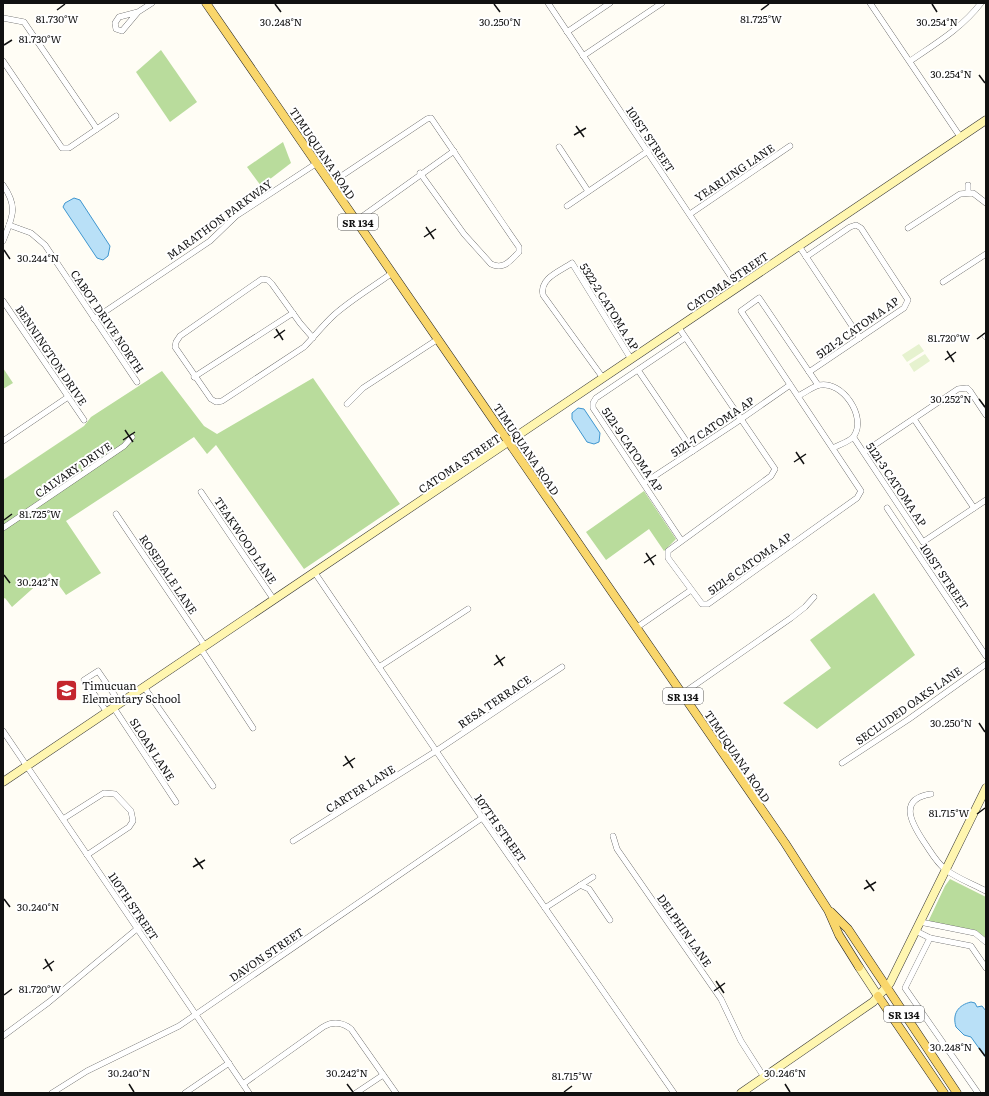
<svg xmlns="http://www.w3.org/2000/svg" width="989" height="1096" viewBox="0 0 989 1096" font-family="Literata,serif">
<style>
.forest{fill:#b9dc9c}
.pitch{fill:#e6f2cf}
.water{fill:#b9e0f7;stroke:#3f96cf}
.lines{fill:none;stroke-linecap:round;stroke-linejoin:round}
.street-casing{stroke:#444;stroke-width:6}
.secondary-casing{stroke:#333;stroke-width:9}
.primary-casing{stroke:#222;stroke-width:9}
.street{stroke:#fff;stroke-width:5.5}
.secondary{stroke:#fff6b0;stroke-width:8}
.primary{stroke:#f9d66b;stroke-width:8}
.ticks{fill:none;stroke:#111;stroke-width:1.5}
.labels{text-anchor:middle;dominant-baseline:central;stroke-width:4;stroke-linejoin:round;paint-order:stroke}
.shield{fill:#fff;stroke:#585858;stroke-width:1}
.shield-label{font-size:10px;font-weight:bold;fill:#111}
.street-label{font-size:11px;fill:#111;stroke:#fff}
.poi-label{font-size:11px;fill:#111;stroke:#fff;text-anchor:start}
.ticks-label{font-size:10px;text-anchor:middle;fill:#111;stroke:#fff;stroke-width:4;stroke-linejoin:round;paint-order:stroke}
</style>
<rect width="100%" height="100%" fill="#fffdf5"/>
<g class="forest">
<path d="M161 50 197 102 170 122 136 72Z"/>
<path d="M283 142 291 163 261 186 247 167Z"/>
<path d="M3 368 13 383 3 389Z"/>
<path d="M162 371 204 426 217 434 313 378 400 504 304 569 216 445 207 454 194 437 66 521 101 573 66 595 50 573 12 607 5 598 3 599V480L84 426 91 417Z"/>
<path d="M644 491 676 539 664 551 649 529 606 560 586 532Z"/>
<path d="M874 593 915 655 817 729 783 703 831 668 810 640Z"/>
<path d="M950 879 986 897V938L975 930 928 922 945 886Z"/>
</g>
<g class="pitch">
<path d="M919 344 924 351 907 362 902 355Z"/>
<path d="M925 354 930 361 914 372 909 364Z"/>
</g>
<g class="water">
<path d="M74 198 80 200 110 246 108 256 103 260 97 258 63 207 65 203Z"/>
<path d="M578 408 584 409 600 433 599 442 594 444 587 442 572 419V413Z"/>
<path d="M971 1002 975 1003 977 1007 982 1006 986 1011V1058L971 1037 964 1035 956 1027C952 1014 958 1005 971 1002Z"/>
</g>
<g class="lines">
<defs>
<g id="street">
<path d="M548 3 738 287"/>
<path d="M870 3 961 138"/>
<path d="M138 12 119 17 115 23 116 29 122 31 138 12 152 3"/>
<path d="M3 18 24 22 97 129"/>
<path d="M567 32 610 3"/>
<path d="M583 56 662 3"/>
<path d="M3 61 62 148H69L116 116"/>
<path d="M910 61C935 44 962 28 981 3"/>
<path d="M559 147 588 191"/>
<path d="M331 183 427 119 431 118 510 234 519 247V252C510 261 504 270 491 264L464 234 420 173"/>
<path d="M3 185C19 208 12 217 3 241"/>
<path d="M968 192V185"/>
<path d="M567 206 648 151"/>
<path d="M690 214 790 146"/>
<path d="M356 221 454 151"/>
<path d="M9 225 31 233 45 245 137 382"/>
<path d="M908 228 960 194 973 193 986 203"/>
<path d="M799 246 860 338"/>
<path d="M806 257 850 227 856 225 861 228 908 300 904 308 809 372"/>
<path d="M943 282 986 254"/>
<path d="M3 301 84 420"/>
<path d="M94 319 210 241 236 216 317 163"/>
<path d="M679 328 775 469 771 476 668 551V558L702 604H708L857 498 861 491 741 311 759 298 818 385"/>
<path d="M985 336 986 337"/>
<path d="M313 338 300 323 272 284 268 280 262 279 180 336 176 342 175 347 211 399 216 402 222 401 304 347C314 337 323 325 334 315 352 299 373 287 392 273"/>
<path d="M638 370 693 451"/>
<path d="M194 377 293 313"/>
<path d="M603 378 543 295C539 278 561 271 572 263L631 359"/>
<path d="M798 396C805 393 813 386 820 385 842 381 867 416 854 436 851 441 839 445 833 448"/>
<path d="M347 404 363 388 438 339"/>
<path d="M914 419 974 508"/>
<path d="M854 438 923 542 986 500"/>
<path d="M3 441 68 397"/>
<path d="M864 452 958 389 967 388 970 391 986 415"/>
<path d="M644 483 734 424 790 385"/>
<path d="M201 492 274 600"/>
<path d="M887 508 986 656"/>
<path d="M116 514 205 646"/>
<path d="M3 528 124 446 132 437"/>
<path d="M681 540 593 408V403L596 398 685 338"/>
<path d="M315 573 458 783 674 1093"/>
<path d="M636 628 691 590"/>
<path d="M201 649 253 728"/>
<path d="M379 667 468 609"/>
<path d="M144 687 213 786"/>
<path d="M682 694 791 618 805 607 814 597"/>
<path d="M114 708 176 802"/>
<path d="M107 712 84 680 98 671 120 703"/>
<path d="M3 731 249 1093"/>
<path d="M842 763 909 719 986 664"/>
<path d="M931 794C897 799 912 824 924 842 931 852 936 862 945 869 956 878 973 884 986 891"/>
<path d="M63 819 104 793 115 794 131 811 133 821 129 827 87 855"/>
<path d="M613 836 617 849 721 999 741 1041 764 1077"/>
<path d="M293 841 436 751 562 667"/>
<path d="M580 885 589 889 610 920"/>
<path d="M545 908 593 877"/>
<path d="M920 922 975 933 986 942"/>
<path d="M916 931 930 938 905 988 978 1093"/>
<path d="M930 938 971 946 986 968"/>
<path d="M3 1036 49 1002 138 928"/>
<path d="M243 1084 323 1027C333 1021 342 1022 351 1029L396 1093"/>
<path d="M52 1093 87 1071 179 1026 482 818"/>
<path d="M185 1093 229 1063"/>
<path d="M356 1093 383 1075"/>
</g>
<g id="secondary">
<path d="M3 782 986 120"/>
<path d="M859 967 878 996"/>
<path d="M741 1093 873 1002 890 983 986 788"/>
</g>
<g id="primary">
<path d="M206 3 785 843 828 910 839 935 859 967"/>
<path d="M831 912 848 929 957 1093"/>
<path d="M878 996 944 1093"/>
</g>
</defs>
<use href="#street" class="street-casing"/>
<use href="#secondary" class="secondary-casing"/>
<use href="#primary" class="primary-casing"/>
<use href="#street" class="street"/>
<use href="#secondary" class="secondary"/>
<use href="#primary" class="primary"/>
</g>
<path class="ticks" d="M275 4 281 12M494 4 500 12M932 4 937 12M57 10 65 4M761 10 769 4M4 45 12 40M979 75 985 83M576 126 584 137M574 135 586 128M426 227 434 239M424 237 436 229M4 250 10 259M276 329 283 340M274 338 285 330M977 339 985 333M947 351 954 362M945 360 956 352M979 399 985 407M125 430 133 442M123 440 135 432M796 452 804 464M794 462 806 454M4 520 12 514M646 553 654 565M644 563 656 555M4 575 10 583M496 655 503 666M494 665 505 657M979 723 985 732M345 756 353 768M343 766 355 758M977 814 985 808M195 858 203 869M193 867 205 860M866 880 874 891M864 889 876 882M4 899 10 907M45 959 52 971M43 969 54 961M716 981 724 993M714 991 725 983M4 995 12 989M979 1048 985 1056M129 1084 134 1092M347 1084 353 1092M785 1084 790 1092M564 1092 572 1086"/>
<defs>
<symbol id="school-square" viewBox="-11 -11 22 22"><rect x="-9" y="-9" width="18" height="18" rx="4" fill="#c4262e" stroke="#fff"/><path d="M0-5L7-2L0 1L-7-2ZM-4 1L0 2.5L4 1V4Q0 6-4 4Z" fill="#fff"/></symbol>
</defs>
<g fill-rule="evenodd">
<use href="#school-square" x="54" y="678" width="25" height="25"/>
</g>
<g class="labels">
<g class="shield">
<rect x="338" y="214" width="40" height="16" rx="3"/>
<rect x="663" y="688" width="40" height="16" rx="3"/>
<rect x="884" y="1006" width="40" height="16" rx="3"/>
</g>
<g class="shield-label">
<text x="358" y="222">SR 134</text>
<text x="683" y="696">SR 134</text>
<text x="904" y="1014">SR 134</text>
</g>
<g class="street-label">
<text transform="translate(651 139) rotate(56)">101ST STREET</text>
<text transform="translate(323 153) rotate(56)">TIMUQUANA ROAD</text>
<text transform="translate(734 172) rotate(-34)">YEARLING LANE</text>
<text transform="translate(219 219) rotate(-36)">MARATHON PARKWAY</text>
<text transform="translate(727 281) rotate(-34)">CATOMA STREET</text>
<text transform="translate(610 306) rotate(58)">5322-2 CATOMA AP</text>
<text transform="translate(108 321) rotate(56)">CABOT DRIVE NORTH</text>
<text transform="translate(857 327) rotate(-35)">5121-2 CATOMA AP</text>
<text transform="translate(52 355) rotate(56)">BENNINGTON DRIVE</text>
<text transform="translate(712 426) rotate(-34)">5121-7 CATOMA AP</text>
<text transform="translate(527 449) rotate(56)">TIMUQUANA ROAD</text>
<text transform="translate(633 449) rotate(56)">5121-9 CATOMA AP</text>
<text transform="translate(459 463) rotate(-34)">CATOMA STREET</text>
<text transform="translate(73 469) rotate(-34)">CALVARY DRIVE</text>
<text transform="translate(897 484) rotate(56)">5121-3 CATOMA AP</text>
<text transform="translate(246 540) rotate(56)">TEAKWOOD LANE</text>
<text transform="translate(749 563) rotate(-35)">5121-6 CATOMA AP</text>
<text transform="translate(169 574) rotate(56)">ROSEDALE LANE</text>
<text transform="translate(945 576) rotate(56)">101ST STREET</text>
<text transform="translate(494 701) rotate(-34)">RESA TERRACE</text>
<text transform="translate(908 705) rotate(-35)">SECLUDED OAKS LANE</text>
<text transform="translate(153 749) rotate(57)">SLOAN LANE</text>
<text transform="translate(738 756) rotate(56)">TIMUQUANA ROAD</text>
<text transform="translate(360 788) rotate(-32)">CARTER LANE</text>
<text transform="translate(501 828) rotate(55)">107TH STREET</text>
<text transform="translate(134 906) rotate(56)">110TH STREET</text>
<text transform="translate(685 930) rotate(55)">DELPHIN LANE</text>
<text transform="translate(266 954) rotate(-34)">DAVON STREET</text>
</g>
<g class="poi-label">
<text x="82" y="685">Timucuan<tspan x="82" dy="13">Elementary School</tspan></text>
</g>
</g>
<g class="ticks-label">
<text x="57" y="23">81.730°W</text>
<text x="761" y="23">81.725°W</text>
<text x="500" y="26">30.250°N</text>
<text x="281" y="26">30.248°N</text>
<text x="937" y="26">30.254°N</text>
<text x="40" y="43">81.730°W</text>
<text x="951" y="78">30.254°N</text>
<text x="38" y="262">30.244°N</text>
<text x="949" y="342">81.720°W</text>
<text x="951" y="403">30.252°N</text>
<text x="40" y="518">81.725°W</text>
<text x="38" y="586">30.242°N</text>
<text x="951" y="727">30.250°N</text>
<text x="949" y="817">81.715°W</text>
<text x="38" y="911">30.240°N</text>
<text x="40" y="993">81.720°W</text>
<text x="951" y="1051">30.248°N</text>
<text x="129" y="1077">30.240°N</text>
<text x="347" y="1077">30.242°N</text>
<text x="785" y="1077">30.246°N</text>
<text x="572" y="1080">81.715°W</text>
</g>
<rect width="989" height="1096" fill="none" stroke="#111111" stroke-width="8"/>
</svg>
